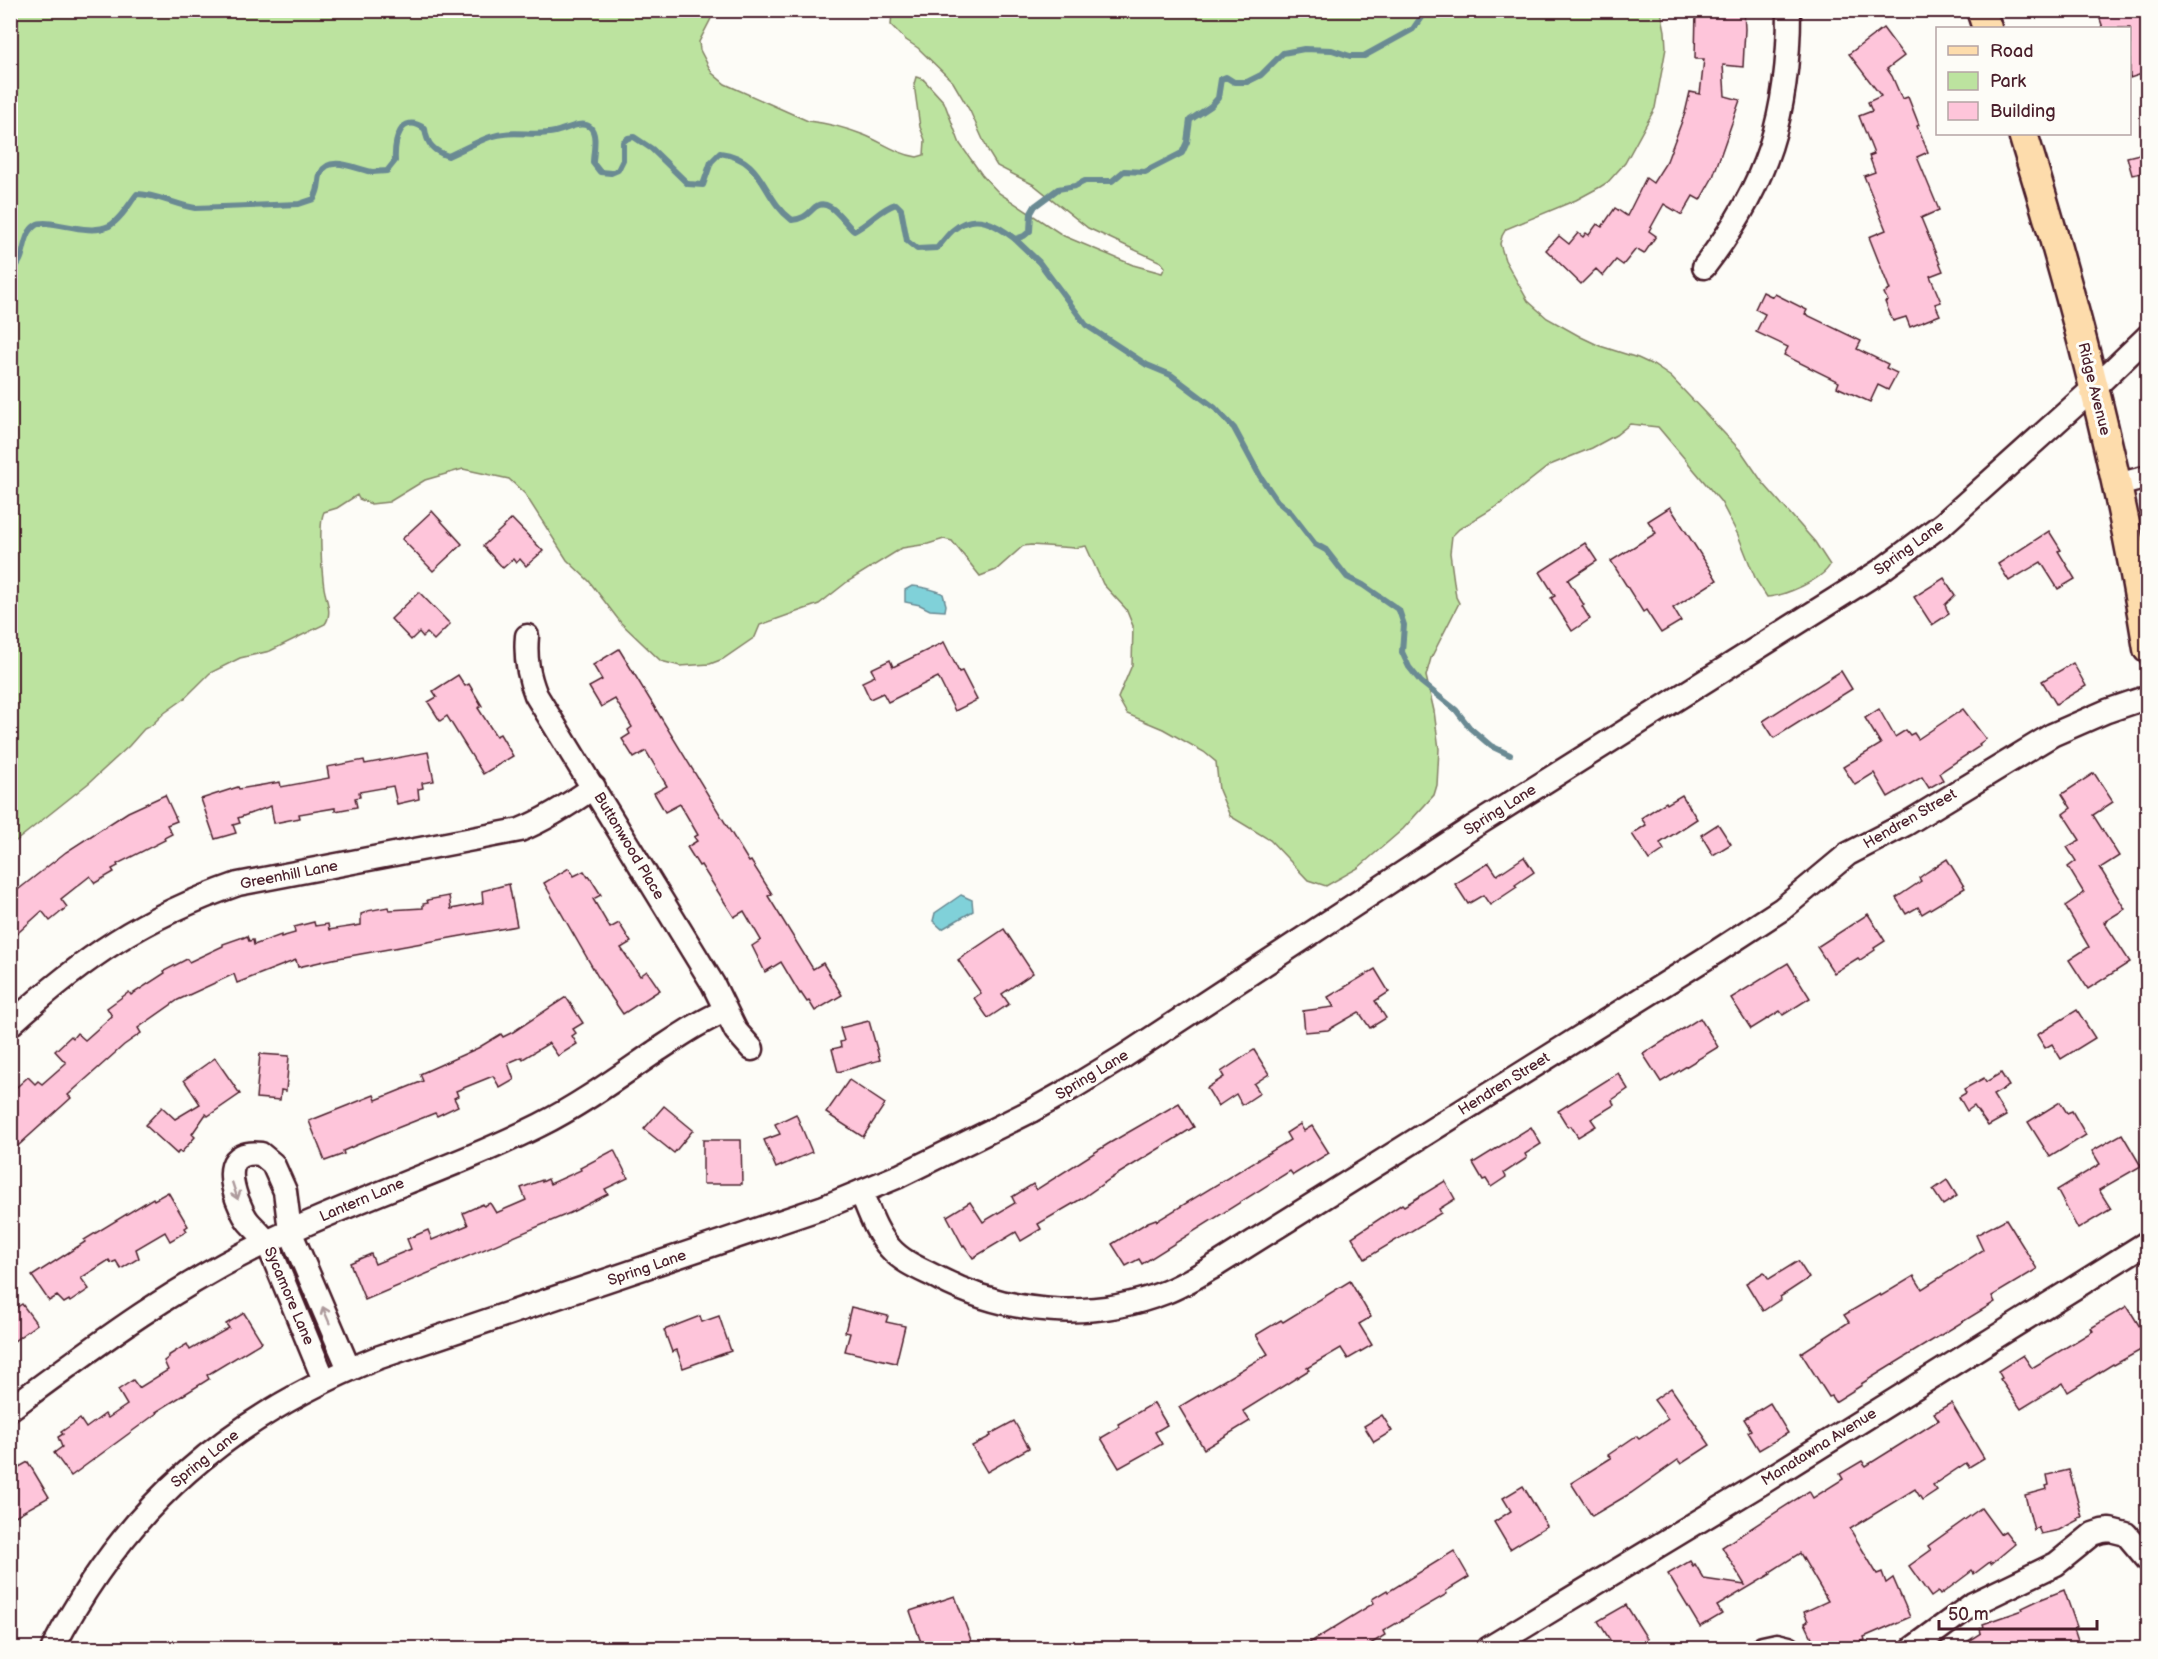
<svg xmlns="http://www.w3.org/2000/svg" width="2158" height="1659" viewBox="0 0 2158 1659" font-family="'Balsamiq Sans',sans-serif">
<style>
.green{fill:#bce39f;stroke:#838165;stroke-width:1.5}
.water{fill:#80d1d9;stroke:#6a8a93;stroke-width:1.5}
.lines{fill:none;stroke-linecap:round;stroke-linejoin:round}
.stream{stroke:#6a8a93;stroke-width:6}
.building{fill:#fec5da;stroke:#4a1f2b;stroke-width:1.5}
.minor-casing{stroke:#4a1f2b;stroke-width:27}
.major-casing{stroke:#4a1f2b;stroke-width:33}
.minor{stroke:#fdfcf7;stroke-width:22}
.major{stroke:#fddcac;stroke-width:28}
.oneway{stroke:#ac999b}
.labels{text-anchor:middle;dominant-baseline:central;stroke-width:6;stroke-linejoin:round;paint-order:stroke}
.street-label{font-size:15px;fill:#4a1f2b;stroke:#fdfcf7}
</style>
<rect width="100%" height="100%" fill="#fdfcf7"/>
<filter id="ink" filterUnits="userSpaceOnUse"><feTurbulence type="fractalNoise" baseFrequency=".0167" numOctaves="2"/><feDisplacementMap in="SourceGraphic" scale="12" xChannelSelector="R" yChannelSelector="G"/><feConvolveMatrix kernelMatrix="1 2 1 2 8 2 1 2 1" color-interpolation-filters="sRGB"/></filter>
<g filter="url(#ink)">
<path class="green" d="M11 10 715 11 699 42 700 50 712 73 725 84 808 121C827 123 846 128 864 135 882 142 897 154 917 157L924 155 925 140 920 127 914 84 916 77 923 79 944 102 960 144 982 175 999 193 1064 236 1133 265 1162 273 1165 267 1161 262 1088 228 1034 185 997 166 989 153 970 111 953 82 918 48 906 40 891 25 892 11H1661L1665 31 1666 48 1655 108 1625 163 1608 182 1600 187 1576 200 1506 229 1502 236 1500 244 1505 260 1528 301 1547 318 1581 337 1600 346 1638 358 1653 365 1671 377 1741 451 1763 483 1815 542 1830 565C1822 580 1784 596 1767 597L1756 580 1738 535 1721 502 1658 427 1630 424 1616 435 1592 448 1550 465 1499 505 1459 529 1452 536 1450 553 1456 597 1459 603 1431 658 1426 676 1434 711 1439 749 1437 785 1434 795 1403 829 1358 868 1326 886 1308 880 1270 840 1230 816 1219 790 1216 762 1204 752 1163 729 1127 714 1118 698 1132 665 1133 626 1126 609 1103 584 1086 546 1075 548 1031 545 1023 546 996 570 980 576 952 541 944 539 928 544 902 548 847 582 819 604 760 625 755 637 723 659 710 664 680 666 661 661 621 623 589 581 567 560 525 494 509 479 463 469 425 480 389 502 371 504 359 499 357 495 337 508 324 512C318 523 322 574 324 588 326 600 333 613 325 624L270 651 240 658 210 673 184 699 163 714 152 725 144 729 129 746 90 782 11 845Z"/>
<g class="water">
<path d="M912 586C918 586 937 590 943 594L946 605 945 611 930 610 920 605 905 602V590Z"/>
<path d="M961 895 972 900 973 911 942 929 933 921 935 913Z"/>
</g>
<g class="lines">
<g class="stream">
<path d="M1015 239 1039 262 1086 325 1147 365 1171 375 1215 408 1234 428 1260 476 1277 501 1291 513 1315 544 1326 550 1347 577 1363 585 1399 610 1404 625 1402 652 1409 667 1421 682 1456 710 1470 728 1491 746 1510 755"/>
<path d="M10 274C14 269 19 264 21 258 25 247 25 232 36 225 48 217 87 237 109 226 120 220 129 204 137 194 156 194 175 205 195 208L299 204 314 199C321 186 317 182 321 173 329 154 358 170 373 172 377 172 382 171 387 171L395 161C394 142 400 111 425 129 427 145 434 151 448 156 462 150 476 142 490 137 512 129 534 137 555 132 565 130 581 120 590 127 598 134 593 153 593 163L600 172 611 173 618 170 623 160V142L628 138 634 137 652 149 688 184 703 185 711 162 720 153C765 159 761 197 792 220 802 219 806 216 813 209 828 193 844 223 854 231 869 224 881 208 896 204L901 209 907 241 917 249 937 248C942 243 947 235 953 230 975 211 996 224 1015 239L1024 236 1030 231 1031 213 1035 206 1058 189 1075 186 1085 181H1112L1124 171 1145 172 1182 153 1187 142 1190 120 1211 106 1218 98 1221 79 1226 77 1234 82H1247L1261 75 1283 53 1304 49 1332 50 1350 56H1364L1413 29 1426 10"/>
</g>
</g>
<g class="building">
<path d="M1696 10H1744L1745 29 1743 67 1723 65 1725 96 1740 100 1713 177 1700 200 1693 196 1682 215 1664 204 1649 231 1656 236 1644 254 1636 249 1623 265 1616 260 1603 276 1596 269 1581 284 1546 250 1559 236 1569 244 1578 233 1583 237 1586 233 1589 235 1597 224 1602 227 1615 208 1627 216 1646 178 1653 183 1667 161 1685 113 1690 92 1700 94 1704 59H1695Z"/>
<path d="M2097 10H2148V72L2130 78V28H2103Z"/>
<path d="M1883 28 1904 56 1887 69 1892 76 1902 99 1908 97 1919 125 1917 126 1928 152 1917 157 1939 210 1921 218 1943 271 1930 276 1941 302 1935 304 1940 315 1910 327 1906 317 1893 321 1885 302 1888 301 1884 293 1890 290 1869 237 1886 230 1864 176 1875 172 1869 156 1874 154 1859 116 1872 111 1868 102 1881 96 1849 54Z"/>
<path d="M2148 152V172L2132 175 2127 157Z"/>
<path d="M1763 292 1773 297 1775 294 1807 310 1805 314 1861 341 1857 349 1888 364 1886 368 1897 373 1888 390 1878 385 1870 402 1837 387 1839 382 1784 355 1788 347 1756 332 1765 314 1755 309Z"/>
<path d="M1670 507 1717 580 1673 608 1681 621 1661 633 1646 610 1643 612 1611 561 1656 533 1648 521Z"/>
<path d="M432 511 462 544 433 571 402 539Z"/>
<path d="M512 519 543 551 526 566 520 559 516 563 513 559 503 568 483 546Z"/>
<path d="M2049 531 2061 550 2058 551 2075 579 2058 589 2041 562 2009 581 1998 564Z"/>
<path d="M1585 543 1597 561 1568 580 1584 605 1582 606 1590 619 1572 631 1551 598 1555 596 1540 572Z"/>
<path d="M1944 578 1955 595 1945 605 1949 614 1932 625 1914 597Z"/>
<path d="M419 592 450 624 434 640 427 633 423 637 419 632 411 640 391 619Z"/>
<path d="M944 642 959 672 962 671 977 700 955 711 938 677 888 702 883 693 870 699 862 682 875 676 871 669 890 660 893 667Z"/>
<path d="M619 649 749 862 751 861 772 894 768 896 813 969 823 963 842 995 815 1011 809 1001 807 1002 801 993 800 994 781 962 765 972 752 946 761 940 744 911 734 917 701 865 699 866 687 847 697 841 694 837 698 835 680 804 665 812 654 793 667 786 646 751 634 758 622 739 630 734 628 730 632 727 615 699 601 707 589 687 602 680 593 665Z"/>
<path d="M2073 663 2086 686 2056 704 2042 681Z"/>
<path d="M1841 671 1852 689 1774 738 1763 721Z"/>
<path d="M458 675 465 686 469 684 482 706 478 708 496 736 500 734 513 756 483 774 447 716 440 721 428 702 437 697 433 691Z"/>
<path d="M1879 709 1895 737 1906 730 1910 735 1914 733 1918 739 1963 709 1986 739 1979 744 1980 746 1939 773 1943 780 1929 788 1922 777 1888 797 1874 773 1855 785 1843 767 1881 744 1865 718Z"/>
<path d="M428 752 434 781 422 783 423 788 418 789 419 799 397 804 393 786 359 792 360 797 355 798 357 807 335 811V808L299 814 300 818 274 823 271 806 238 818 240 823 233 825 236 833 215 839 201 799 238 787 239 789 280 782 281 787 329 778 327 767 364 760 365 764Z"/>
<path d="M2094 773 2113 802 2093 815 2119 856 2100 868 2125 909 2104 922 2130 962 2088 989 2069 960 2089 947 2065 906 2084 893 2068 867 2076 861 2067 847 2080 840 2063 814 2071 808 2062 794Z"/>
<path d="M165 795 177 821 167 825 172 834 164 838 165 840 117 864 118 866 112 869 114 872 95 883 90 876 61 899 67 907 50 921 42 911 10 940V896L66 852 128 812Z"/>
<path d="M1682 795 1697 819 1660 843 1664 850 1649 860 1632 834 1646 825 1641 818 1666 802 1667 804Z"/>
<path d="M1718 824 1731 844 1713 855 1701 835Z"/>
<path d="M1524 857 1534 872 1515 885 1517 887 1490 905 1483 895 1468 904 1455 884 1489 863 1497 875Z"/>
<path d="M1947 859 1965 888 1922 914 1918 907 1906 914 1896 898 1921 881 1919 878 1927 872Z"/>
<path d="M569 868 574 876 584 871 588 877 589 876 601 895 593 899 610 928 619 923 631 942 621 948 640 976 647 971 660 990 623 1014 601 982 544 883Z"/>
<path d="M509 884 517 926 333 959 298 967 296 960 237 983 234 974 178 1000 138 1028 141 1033 124 1045 68 1095 71 1098 10 1153V1093L28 1077 35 1084 38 1081 42 1084 66 1063 55 1051 71 1036 73 1038 77 1033 85 1040 112 1016 107 1008 129 992 131 995 165 973 164 971 187 959 189 962 223 946V944L243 937V938L247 936 249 941 253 940 254 945 281 935V937L295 933 294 927 314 922 315 926 328 924 329 930 361 925V914L367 912V911L388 907 389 910 423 908V904L428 903 427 900 449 896 451 909 483 903 482 891Z"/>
<path d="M1868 914 1885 941 1874 948 1875 950 1860 960 1858 958 1834 973 1817 947Z"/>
<path d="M1004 929 1033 973 1002 994 1009 1004 988 1018 974 998 981 993 958 960Z"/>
<path d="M1788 963 1810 998 1783 1015 1780 1011 1751 1029 1731 998Z"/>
<path d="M1375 969 1389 992 1375 1001 1386 1018 1370 1028 1359 1012 1328 1030 1305 1032 1303 1011 1334 1007 1328 997Z"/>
<path d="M566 997 583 1023 573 1029 576 1033 572 1036 577 1044 558 1056 549 1043 523 1059 522 1057 508 1063 514 1080 500 1088 493 1076 456 1091 458 1096 454 1098 458 1106 437 1116 435 1113 377 1136 343 1151 344 1154 325 1161 309 1121 374 1095 376 1100 423 1081 420 1074 478 1048 501 1034 503 1037 513 1032Z"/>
<path d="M2077 1010 2095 1038 2061 1059 2052 1044 2045 1048 2037 1035Z"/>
<path d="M1700 1018 1718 1047 1661 1082 1643 1054Z"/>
<path d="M869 1021 880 1060 838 1072 832 1049 841 1047 840 1042 844 1041 840 1028Z"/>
<path d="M1254 1050 1269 1074 1254 1084 1260 1093 1242 1105 1236 1094 1218 1106 1207 1088 1224 1077 1221 1072Z"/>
<path d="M260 1054 289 1056 286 1091 281 1090 280 1100 256 1098Z"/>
<path d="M215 1058 240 1094 208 1116 206 1114 192 1134 195 1137 181 1153 179 1151 177 1154 145 1125 162 1107 175 1119 200 1104 184 1080Z"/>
<path d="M1618 1073 1628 1089 1612 1100 1614 1105 1591 1119 1596 1126 1578 1137 1571 1126 1568 1127 1558 1111Z"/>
<path d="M2001 1073 2009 1086 1993 1095 2006 1116 1988 1126 1974 1106 1967 1111 1959 1097 1966 1093 1964 1089 1984 1078 1986 1082Z"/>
<path d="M849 1080 885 1104 863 1137 826 1113Z"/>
<path d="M2060 1102 2067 1113 2072 1111 2086 1135 2050 1157 2028 1122Z"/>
<path d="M1179 1103 1194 1127 1110 1179 1081 1199 1038 1224 1041 1229 1021 1241 1016 1232 973 1258 964 1245 963 1246 947 1216 970 1202 983 1222 1015 1203 1012 1197 1033 1184 1036 1190 1108 1144Z"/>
<path d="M664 1106 693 1130 674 1153 644 1129Z"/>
<path d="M796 1114 812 1152 776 1168 764 1140 780 1134 775 1124Z"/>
<path d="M1300 1124 1304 1131 1312 1126 1329 1153 1293 1175 1290 1171 1142 1264 1139 1259 1126 1266 1112 1244 1148 1222 1156 1219 1157 1221 1290 1140 1286 1133Z"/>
<path d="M1531 1127 1541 1144 1525 1154 1527 1158 1504 1173 1506 1177 1491 1187 1486 1179 1483 1180 1473 1163Z"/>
<path d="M2122 1134 2141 1166 2099 1190 2111 1209 2078 1229 2057 1190 2100 1164 2092 1151Z"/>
<path d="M703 1140H741L742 1184H703Z"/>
<path d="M614 1150 628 1178 605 1189 608 1194 570 1213 365 1300 350 1263 371 1254 375 1264 411 1249 407 1239 428 1230 432 1240 468 1225 463 1213 483 1204 484 1206 490 1203 496 1213 526 1200 521 1188 542 1180V1182L548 1179 550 1184 581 1170 580 1168Z"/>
<path d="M1947 1180 1957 1196 1943 1205 1933 1190Z"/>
<path d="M1445 1181 1455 1199 1439 1209 1441 1213 1365 1259 1352 1237 1402 1204 1404 1206Z"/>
<path d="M168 1192 188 1226 185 1228 187 1231 170 1241 165 1232 136 1249 139 1258 121 1269 116 1261 111 1263 109 1260 81 1278 89 1289 70 1302 69 1300 64 1303 57 1296 49 1301 32 1276 85 1242 84 1240 153 1198 154 1200Z"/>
<path d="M2006 1219 2037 1269 1992 1296 1995 1302 1861 1384 1862 1385 1835 1402 1831 1396 1829 1397 1801 1353 1849 1322 1844 1315 1880 1294 1881 1296 1914 1276 1922 1289 1983 1250 1976 1235Z"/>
<path d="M1798 1261 1809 1278 1780 1297 1781 1299 1763 1311 1746 1283 1764 1272 1769 1279Z"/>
<path d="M1350 1281 1371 1317 1359 1324 1372 1345 1348 1359 1341 1348 1307 1368 1309 1370 1243 1411 1250 1421 1204 1449 1179 1407 1268 1354 1256 1335 1281 1320 1283 1322Z"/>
<path d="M22 1304 37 1324 10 1344V1312Z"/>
<path d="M2127 1306 2148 1340V1346L2114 1365 2113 1364 2068 1392 2063 1383 2021 1409 2000 1379 2002 1378 1998 1371 2023 1355 2032 1368 2093 1331 2091 1328Z"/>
<path d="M851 1307 888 1316 886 1322 905 1326 896 1363 845 1351 850 1333 845 1332Z"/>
<path d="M244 1313 262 1342 207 1375 209 1379 156 1412 157 1413 71 1476 54 1453 62 1447 58 1437 63 1434 61 1432 80 1419 86 1428 105 1414 108 1418 127 1405 118 1390 133 1380 139 1388 168 1370 164 1361 169 1357 168 1356 187 1344 190 1350 229 1328 226 1324Z"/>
<path d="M700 1316 702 1322 719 1316 731 1351 683 1368 677 1350 672 1352 664 1330Z"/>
<path d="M1671 1388 1710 1445 1681 1464 1678 1460 1631 1493 1592 1516 1571 1483 1611 1458 1608 1455 1636 1436 1639 1439 1668 1419 1654 1400Z"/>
<path d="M1154 1403 1167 1425 1155 1432 1162 1444 1119 1468 1101 1438 1120 1427 1118 1424Z"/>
<path d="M1770 1403 1788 1433 1759 1450 1748 1432 1751 1430 1744 1419Z"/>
<path d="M1951 1403 1984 1458 1969 1467 1966 1463 1933 1485 1937 1490 1922 1500 1915 1489 1850 1529 1877 1574 1882 1572 1886 1583 1893 1578 1910 1617 1864 1637 1865 1640 1847 1648H1817L1805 1623 1808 1621 1804 1612 1828 1601 1800 1553 1770 1572 1771 1574 1717 1606 1722 1614 1700 1627 1668 1574 1690 1561 1693 1566 1695 1564 1704 1579 1745 1585 1722 1547 1809 1491 1813 1498 1843 1479 1840 1474 1862 1461 1866 1466 1906 1441 1939 1420 1934 1413Z"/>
<path d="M1382 1415 1392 1431 1374 1442 1364 1426Z"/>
<path d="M1014 1421 1029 1448 987 1472 972 1446 991 1436 990 1434Z"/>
<path d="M28 1462 49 1497 10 1519V1472Z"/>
<path d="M2069 1470 2082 1517 2077 1518 2078 1520 2059 1530 2041 1534 2038 1527 2034 1530 2025 1495 2047 1489 2046 1486 2049 1485 2047 1475Z"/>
<path d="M1523 1486 1547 1526 1510 1549 1494 1522 1511 1511 1503 1498Z"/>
<path d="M1981 1508 2000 1534 2005 1531 2015 1544 1991 1564 1990 1562 1974 1574 1972 1571 1940 1595 1938 1592 1931 1597 1909 1566 1931 1550 1928 1546Z"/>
<path d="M1454 1551 1469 1577 1446 1591 1447 1594 1383 1631 1385 1635 1364 1648H1301L1374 1603 1372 1599 1387 1590 1388 1592Z"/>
<path d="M2064 1590 2077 1627 2074 1629 2078 1641 2058 1648H1957L1981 1633 1980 1629 1984 1627 1983 1624 2023 1610 2022 1608 2039 1600Z"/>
<path d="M955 1596 972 1643 956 1648H923L910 1611Z"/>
<path d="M1626 1605 1653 1648H1615L1598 1621Z"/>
</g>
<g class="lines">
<defs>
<g id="minor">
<path d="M1704 267C1768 184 1789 114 1789 10"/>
<path d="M2117 485 2148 477"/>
<path d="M527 636C525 658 528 675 536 695L713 984 736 1031 752 1049"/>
<path d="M10 1025C84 957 143 917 238 884L520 830C547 819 570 804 594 787"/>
<path d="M861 1192C869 1211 876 1233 890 1248 903 1263 923 1270 940 1279 1010 1315 1093 1321 1166 1292 1184 1285 1201 1274 1218 1264L1719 950 1782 909 1848 854 1906 824 2052 735 2107 711 2148 697"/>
<path d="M324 1380 267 1242C261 1234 254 1228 248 1221 243 1215 240 1206 237 1199 229 1176 226 1150 261 1154L273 1164 285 1191 290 1231 349 1369"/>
<path d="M10 1409C95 1346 173 1287 269 1241 357 1198 452 1169 540 1125 580 1105 617 1078 655 1052 678 1037 699 1022 725 1011"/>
<path d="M53 1648C126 1506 230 1417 377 1358L824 1207 899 1176 1031 1111 1072 1088 1123 1057 1473 827 1880 571 1944 523 2094 388 2148 336"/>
<path d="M1489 1648 1762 1483 2148 1242"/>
<path d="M1763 1648 1777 1645 1789 1648"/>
<path d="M1913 1648 1973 1604 2056 1564 2093 1534 2102 1531 2110 1530 2126 1534 2148 1560"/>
</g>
<g id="major">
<path d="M1981 10 1987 28"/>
<path d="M2023 134C2075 302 2120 474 2148 649"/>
</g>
</defs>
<use href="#minor" class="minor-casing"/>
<use href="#major" class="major-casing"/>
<use href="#minor" class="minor"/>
<use href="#major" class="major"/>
</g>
<defs><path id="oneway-shaft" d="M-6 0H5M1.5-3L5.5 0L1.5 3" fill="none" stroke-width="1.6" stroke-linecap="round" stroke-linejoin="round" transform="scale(1.5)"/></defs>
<g class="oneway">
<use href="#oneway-shaft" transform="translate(235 1191) rotate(72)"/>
<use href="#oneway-shaft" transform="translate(326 1315) rotate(-113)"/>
</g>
</g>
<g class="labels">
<g class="street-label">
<text transform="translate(2094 389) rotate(76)">Ridge Avenue</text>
<text transform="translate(1909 548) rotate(-36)">Spring Lane</text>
<text transform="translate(1500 810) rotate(-32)">Spring Lane</text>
<text transform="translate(1910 819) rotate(-30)">Hendren Street</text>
<text transform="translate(629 846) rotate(59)">Buttonwood Place</text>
<text transform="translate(289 875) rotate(-11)">Greenhill Lane</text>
<text transform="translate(1092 1075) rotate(-31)">Spring Lane</text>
<text transform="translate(1504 1084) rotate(-32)">Hendren Street</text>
<text transform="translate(362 1200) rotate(-23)">Lantern Lane</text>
<text transform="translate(647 1268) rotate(-19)">Spring Lane</text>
<text transform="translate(289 1296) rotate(67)">Sycamore Lane</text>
<text transform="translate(1819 1447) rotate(-32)">Manatawna Avenue</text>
<text transform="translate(205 1459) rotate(-39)">Spring Lane</text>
</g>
</g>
<rect width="2158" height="1659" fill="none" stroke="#fdfcf7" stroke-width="36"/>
<rect x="18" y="18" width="2122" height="1623" fill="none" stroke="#4a1f2b" stroke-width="2" filter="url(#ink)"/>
<rect x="1936" y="27" width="195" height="108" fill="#fdfcf7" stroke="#b5a4a5" stroke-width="1.5"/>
<rect x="1948" y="46" width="30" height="9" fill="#fddcac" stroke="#b5a4a5" stroke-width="1.5"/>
<text x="1990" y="57" font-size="18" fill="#4a1f2b">Road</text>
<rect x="1948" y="72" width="30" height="18" fill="#bce39f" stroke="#b5a4a5" stroke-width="1.5"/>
<text x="1990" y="87" font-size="18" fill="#4a1f2b">Park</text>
<rect x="1948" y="102" width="30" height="18" fill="#fec5da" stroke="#b5a4a5" stroke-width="1.5"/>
<text x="1990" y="117" font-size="18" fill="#4a1f2b">Building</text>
<path d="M1939 1620v9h158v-9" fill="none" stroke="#4a1f2b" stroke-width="3"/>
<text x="1948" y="1620" font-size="18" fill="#4a1f2b" stroke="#fdfcf7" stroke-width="4.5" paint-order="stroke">50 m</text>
</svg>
